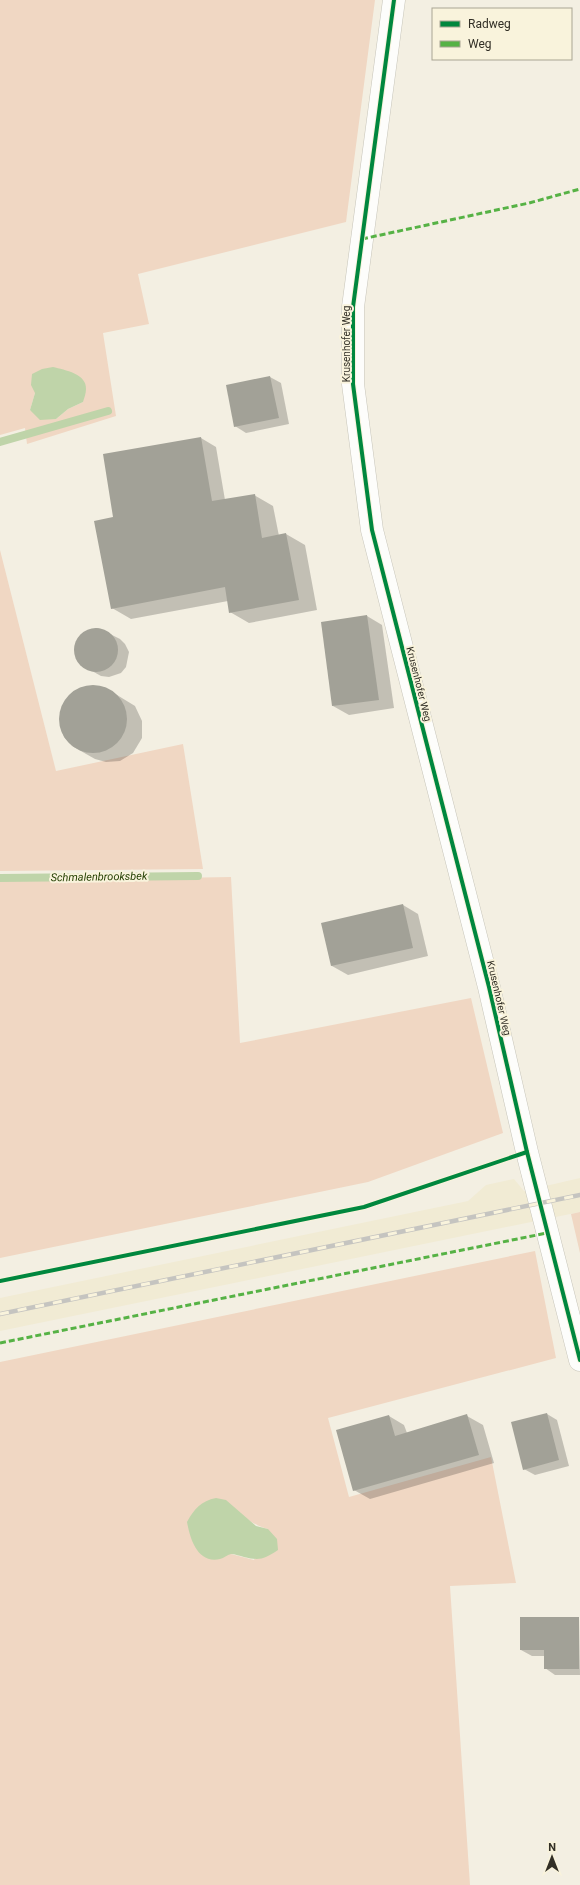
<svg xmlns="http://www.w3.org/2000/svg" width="580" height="1885" viewBox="0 0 580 1885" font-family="Roboto,sans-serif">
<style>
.built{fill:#f1ebd4}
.green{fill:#f0d7c3;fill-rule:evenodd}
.water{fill:#bfd4a9}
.shadow{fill:#0003}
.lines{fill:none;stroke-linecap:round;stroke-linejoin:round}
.stream{stroke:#bfd4a9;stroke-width:8}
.building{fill:#a2a197}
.minor-casing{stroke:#c6c4b9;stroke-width:23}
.minor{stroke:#fdfdfb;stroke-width:22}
.rail-casing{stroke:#c5c4c0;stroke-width:4.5}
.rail{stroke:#f9f3dc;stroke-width:3;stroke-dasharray:9;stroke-linecap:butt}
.quiet{stroke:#56b245;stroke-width:3;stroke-dasharray:6 3;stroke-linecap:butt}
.cycleway-casing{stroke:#f9f3dc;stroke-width:6}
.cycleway{stroke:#00873e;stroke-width:4}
.labels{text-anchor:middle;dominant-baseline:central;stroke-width:4;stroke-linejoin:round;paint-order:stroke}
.street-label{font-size:10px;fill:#322f26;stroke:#f9f3dc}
.water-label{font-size:11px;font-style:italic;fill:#244003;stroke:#f9f3dc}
</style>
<rect width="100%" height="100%" fill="#f3efe2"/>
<path class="built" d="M580 1178V1212L0 1331V1298L468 1201 486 1185 514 1179 524 1191Z"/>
<g class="green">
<path d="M0 0H375L346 222 138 274 149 324 103 333 116 416 27 444 25 428 0 435ZM35 393 83 402 68 409 56 419 30 410Z"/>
<path d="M0 550 56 771 183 744 203 869 0 871Z"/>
<path d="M231 877 240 1043 471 998 503 1133 368 1182 0 1258V881Z"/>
<path d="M580 1212V1253L571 1214Z"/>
<path d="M535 1251 556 1358 328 1418 349 1497 491 1457 516 1583 450 1586 470 1885H0V1362ZM226 1501C241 1513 249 1524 268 1529L254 1560 231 1554Z"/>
</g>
<g class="water">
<path d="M53 367C65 370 87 374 86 389 86 394 84 398 83 402L68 409 56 419 40 420 30 410 35 393 31 385 32 374 42 369Z"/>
<path d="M216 1498 226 1500 256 1526 268 1529 277 1539 278 1550C264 1559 260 1561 244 1557 240 1556 235 1554 231 1554 227 1555 224 1558 220 1559 197 1564 190 1538 187 1522 194 1509 201 1501 216 1498Z"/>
</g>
<g class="shadow">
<path d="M270 377 281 383 289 424 246 433 235 426Z"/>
<path d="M201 438 216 447 225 500 254 495 273 506 279 536 286 534 305 545 317 610 249 623 230 612 228 601 131 619 112 608 117 518Z"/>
<path d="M367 616 382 625 394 708 349 715 333 706Z"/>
<path d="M98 628 120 639 125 644 129 652 126 667 121 673 109 677 101 676 83 666 76 654 77 640 83 633 89 630Z"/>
<path d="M91 686 104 687 135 706 142 721V738L133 753 120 761 106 762 95 759 72 746 64 737 60 726 62 707 72 693 80 688Z"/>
<path d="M403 905 418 914 428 956 348 975 332 966 322 924Z"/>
<path d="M547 1414 557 1420 569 1466 535 1475 524 1469Z"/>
<path d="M389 1416 404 1425 407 1433 467 1416 483 1425 494 1463 370 1499 354 1490Z"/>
<path d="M579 1618 580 1675H555L545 1668V1656H532L521 1650Z"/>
</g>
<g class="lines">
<g class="stream">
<path d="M0 442 108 411"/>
<path d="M0 878 198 876"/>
</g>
</g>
<g class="building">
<path d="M270 376 279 418 234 427 226 385Z"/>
<path d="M201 437 212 501 255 494 262 538 286 533 299 600 229 613 225 587 111 609 94 521 113 517 103 454Z"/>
<path d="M367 615 379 700 332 706 321 622Z"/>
<circle cx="96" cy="650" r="22"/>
<circle cx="93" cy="719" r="34"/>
<path d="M403 904 413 948 331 966 321 923Z"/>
<path d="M547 1413 559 1460 523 1470 511 1422Z"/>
<path d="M467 1414 479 1455 353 1491 336 1430 389 1415 395 1436Z"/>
<path d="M520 1617H579V1669H544V1650H520Z"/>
</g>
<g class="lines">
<defs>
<path id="minor" d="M394 0 353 307V384L372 530 489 987 527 1152 580 1360"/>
</defs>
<use href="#minor" class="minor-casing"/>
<use href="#minor" class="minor"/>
<defs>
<path id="rail" d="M0 1314 580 1195"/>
</defs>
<use href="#rail" class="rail-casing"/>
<use href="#rail" class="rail"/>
<g class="quiet">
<path d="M362 239 529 203 580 189"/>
<path d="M0 1343 547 1233"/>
</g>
<defs>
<g id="cycleway">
<path d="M394 0 353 307V384L372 530 489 987 527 1152 580 1360"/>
<path d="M0 1281 364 1207 527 1152"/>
</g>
</defs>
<use href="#cycleway" class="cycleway-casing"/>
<use href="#cycleway" class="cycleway"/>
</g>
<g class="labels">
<g class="street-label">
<text transform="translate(346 344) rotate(-90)">Krusenhofer Weg</text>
<text transform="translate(419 684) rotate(76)">Krusenhofer Weg</text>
<text transform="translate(499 998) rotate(77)">Krusenhofer Weg</text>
</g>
<g class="water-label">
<text transform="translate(99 877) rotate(-1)">Schmalenbrooksbek</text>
</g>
</g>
<rect x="432" y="8" width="140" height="52" fill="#f9f3dc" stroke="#a9a593"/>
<rect x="440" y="21" width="20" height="6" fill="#00873e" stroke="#a9a593"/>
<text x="468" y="28" font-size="12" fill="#322f26">Radweg</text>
<rect x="440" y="41" width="20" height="6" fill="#56b245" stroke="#a9a593"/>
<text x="468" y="48" font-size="12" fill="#322f26">Weg</text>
<g transform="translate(552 1857)" stroke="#f9f3dc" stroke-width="3" paint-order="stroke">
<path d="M0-3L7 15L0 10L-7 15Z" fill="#322f26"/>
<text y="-6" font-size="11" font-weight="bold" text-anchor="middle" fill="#322f26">N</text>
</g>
</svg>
